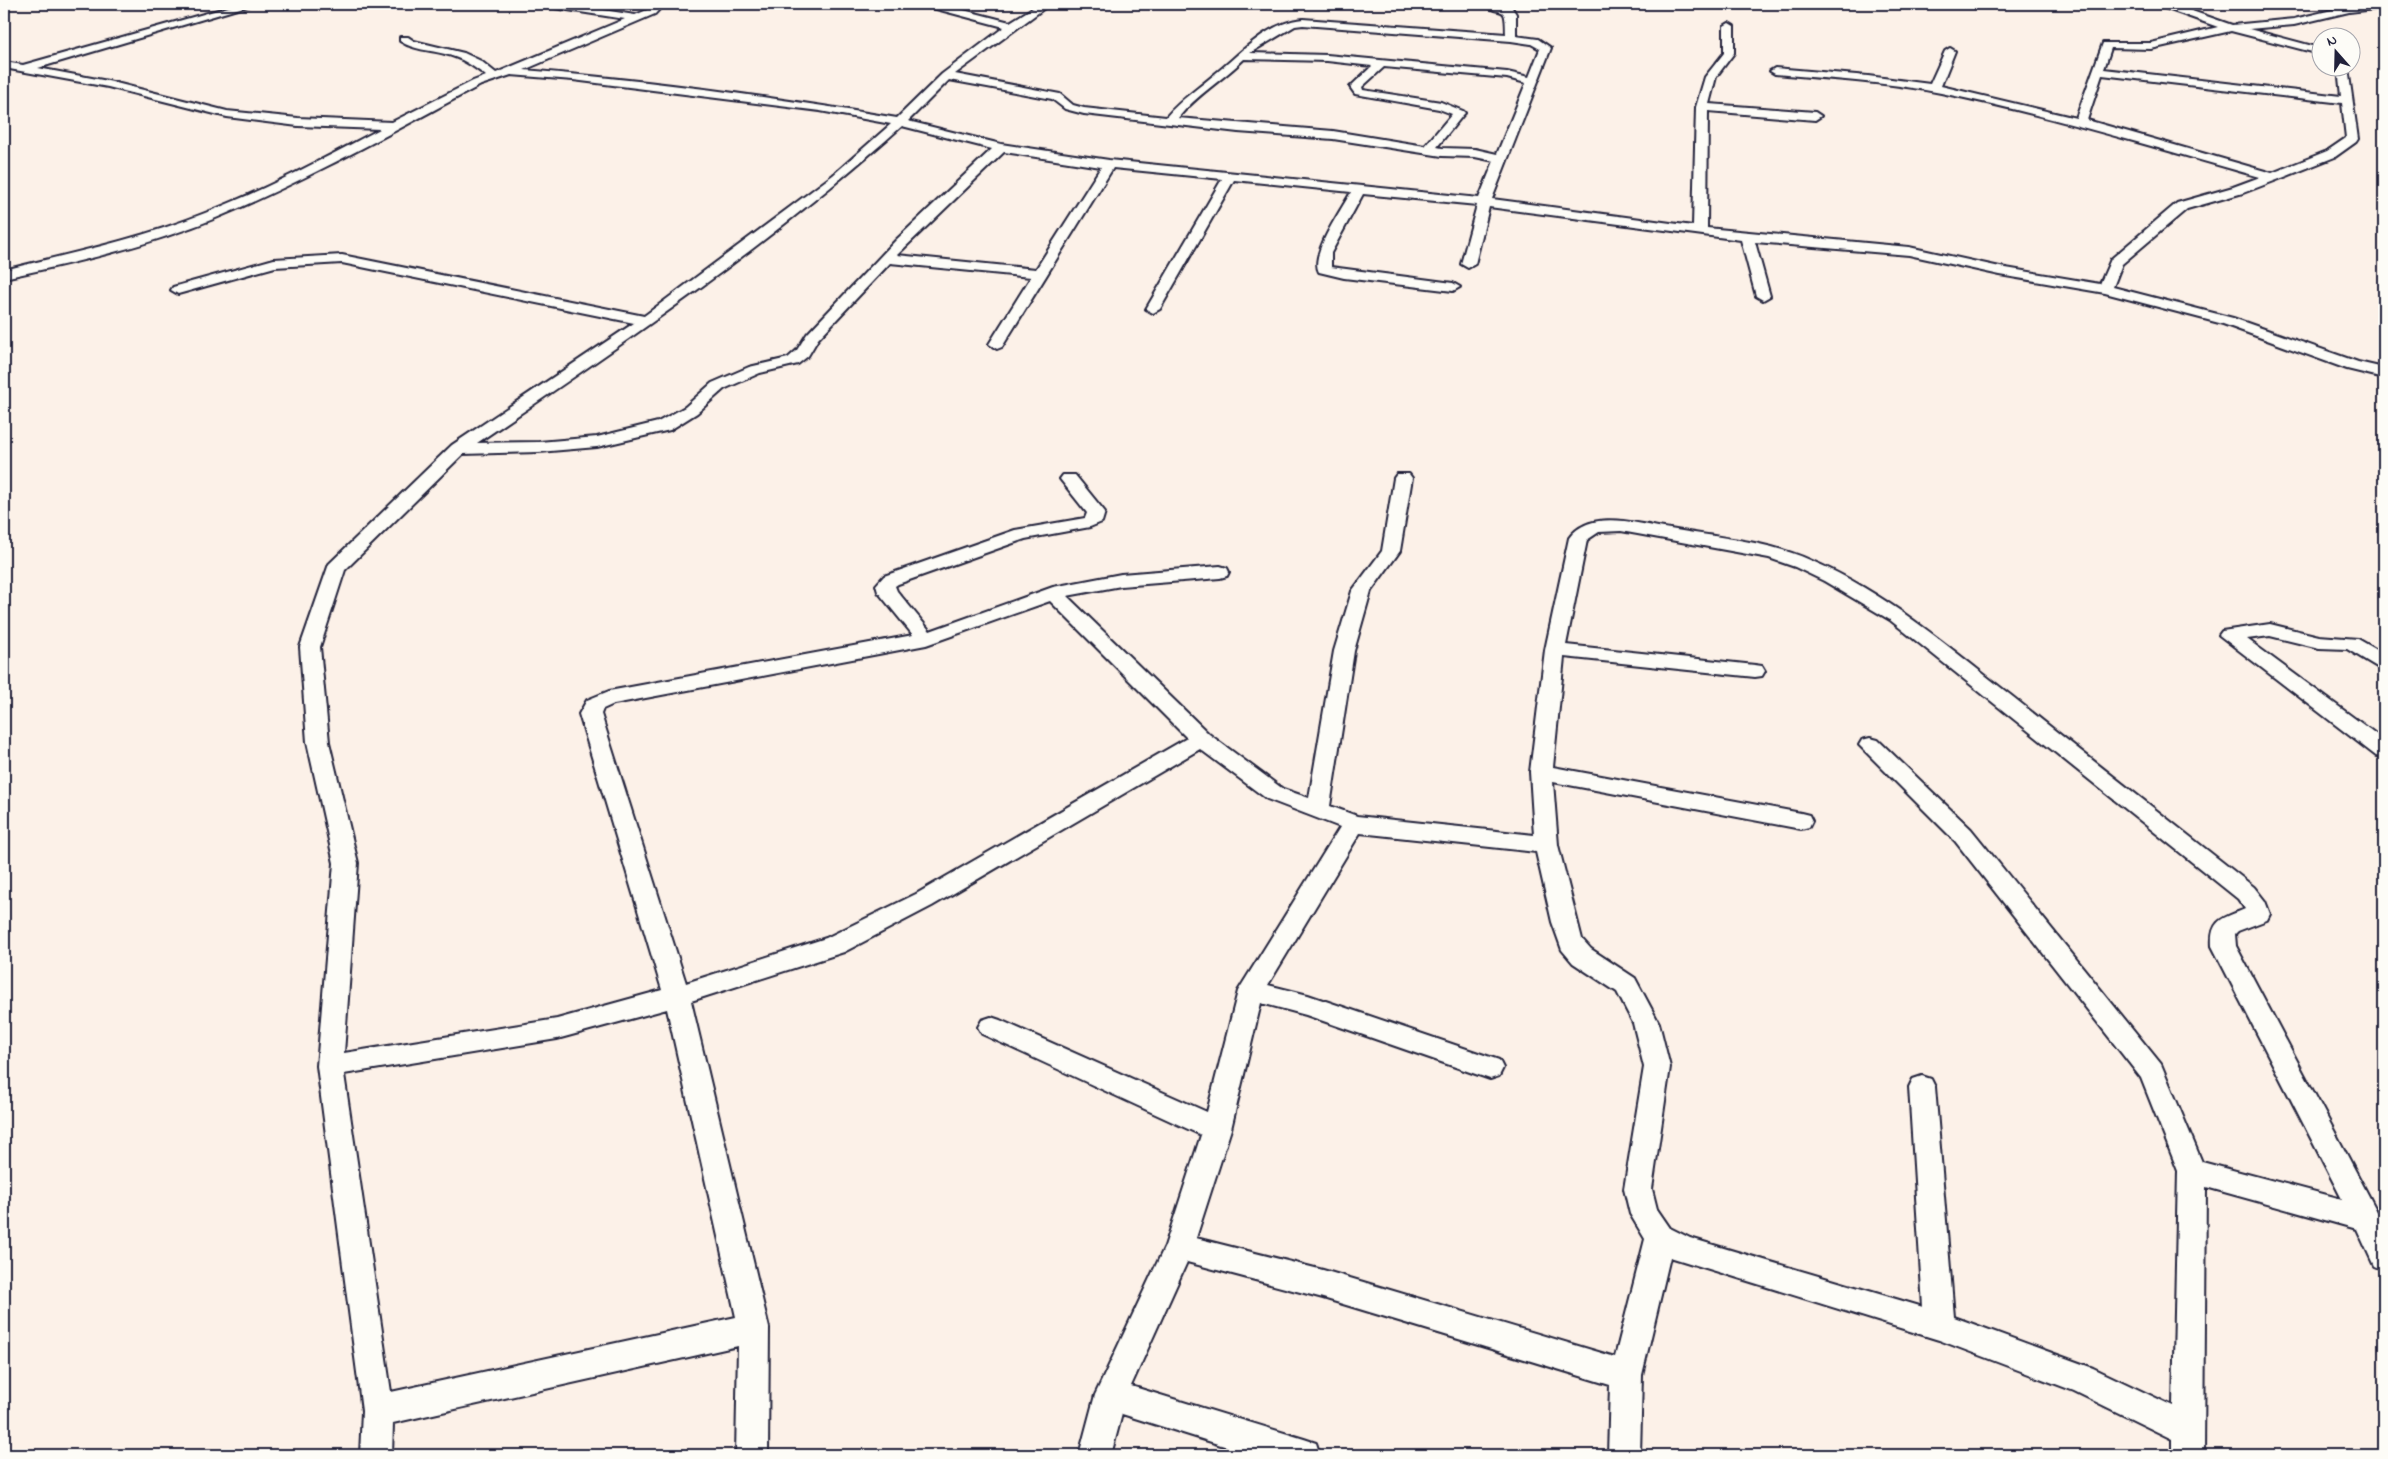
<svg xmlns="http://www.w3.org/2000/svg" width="2388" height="1459" viewBox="0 0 2388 1459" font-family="'Indie Flower',sans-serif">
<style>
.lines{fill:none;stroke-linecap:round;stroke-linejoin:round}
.minor-casing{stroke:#22223b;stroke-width:4}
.minor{fill:#fdfcf7;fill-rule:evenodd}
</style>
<rect width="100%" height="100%" fill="#fcf1e8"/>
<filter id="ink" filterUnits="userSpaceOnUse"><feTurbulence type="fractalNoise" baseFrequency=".02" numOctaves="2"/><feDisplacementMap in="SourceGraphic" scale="10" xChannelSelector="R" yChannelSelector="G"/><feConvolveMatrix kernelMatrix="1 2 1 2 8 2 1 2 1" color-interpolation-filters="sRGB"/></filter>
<g filter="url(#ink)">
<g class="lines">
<defs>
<g id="minor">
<path d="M239 4H254L38 68 108 81 227 111 298 118 392 122 473 81 486 76C473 66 462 58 445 54 430 50 413 50 400 41V37H408L414 41 464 53 481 61 496 73 625 19 548 7 543 4H565L635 15 647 10 654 4H664L655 14 524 70C649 80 774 97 897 118L942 74 1004 27 925 6 924 4H940L1010 22 1039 4H1050L955 74 1060 94 1073 105 1084 108 1166 117C1181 99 1199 88 1216 73 1241 53 1268 22 1303 19L1506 34C1506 0 1502 19 1483 4L1511 6 1516 14V36L1538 39 1551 48 1492 199 1693 226 1696 107 1705 77 1724 53V26L1729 23 1734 26V53L1716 77 1709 104 1815 112 1821 116 1815 120 1708 111 1707 228 1909 247 2000 267 2100 284 2111 259 2177 203 2233 187 2260 177C2154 147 2048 115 1941 93 1887 82 1830 79 1775 74L1770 71 1775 68 1868 76 1930 84 1945 51 1950 48 1955 51 1941 86 2076 118 2103 43H2151L2218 27 2159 6 2158 4H2172L2232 25 2294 19 2349 6 2384 4V8L2349 12 2294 25 2249 29 2320 48V54L2231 31 2151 49 2111 48 2104 69 2341 96 2338 68H2348L2358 139 2356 142 2335 157 2277 180 2243 193 2187 209 2122 264 2113 287 2233 318 2358 362 2384 368V378L2347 369 2223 324 2105 293 2000 275 1909 255 1755 242 1770 296 1763 300 1756 296 1741 240 1489 207 1475 264 1468 268 1461 264 1477 205 1363 194 1331 253V267L1453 283 1460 287 1453 291 1344 278 1319 272C1309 255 1342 209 1351 192L1234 180 1160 309 1153 313 1146 309 1222 179 1113 168 1002 347 997 349 989 344 1031 277 890 263 818 339 808 356 798 364 760 373 724 389 697 413 670 430 597 447 539 452 463 454 345 570 320 647 329 742 358 863 344 1053 557 1019 662 990 579 714 587 700 609 691 913 635 878 592 876 585 884 576 1015 530 1085 518 1087 513 1060 479 1063 475H1075L1105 512 1102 522 1090 527 1025 539 898 584 895 586 897 591 930 631 1053 587 1121 574 1220 566 1227 568 1229 572 1227 576 1220 578 1121 586 1067 596 1209 734 1283 789 1309 798 1334 651 1352 591 1382 551 1394 478 1397 474H1409L1412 478 1400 551 1371 591 1354 651 1330 806 1357 816 1534 835 1530 772 1545 650 1569 538C1589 509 1636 523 1664 528 1712 537 1765 540 1810 560 1886 592 1948 647 2013 697 2093 761 2174 824 2254 887L2265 901 2270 914 2267 920 2238 931 2235 934 2236 946 2381 1219 2384 1225V1270L2374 1266 2357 1229 2206 1187 2204 1455H2172V1439L2074 1391 1939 1340 1670 1257 1642 1375 1640 1455H1608L1610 1385 1323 1298 1187 1262 1131 1386 1304 1439 1316 1443 1320 1455H1253L1122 1414 1111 1455H1079L1095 1395 1165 1246 1201 1135 982 1034 978 1027 982 1020 991 1017 1000 1020 1207 1112 1238 991 1340 827 1267 799 1200 749 932 906 844 952 691 1001 769 1328 768 1455H736L738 1346 393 1423 392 1455H360L362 1411 317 1066 334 863 307 742 300 647 329 564 452 445 634 323 342 263 275 267 178 294 171 290 173 287 274 259 342 255 644 316 833 175 891 124 820 111 573 80 511 75 481 85C394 131 307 180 216 218 148 246 75 263 4 278V270C72 253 140 239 205 213 265 190 323 159 380 129L298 126 227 117 108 87 4 68V62L23 65ZM1303 25 1511 41 1531 44 1540 49 1529 77 1507 72 1327 55 1250 53 1295 26ZM1244 59 1327 61 1372 66 1350 87 1355 94 1439 109 1452 114 1425 146 1333 131 1178 118C1196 95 1223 80 1244 59ZM1384 67 1507 78 1526 83 1497 154 1475 149 1442 148 1437 147 1463 115 1465 113 1463 111 1441 102 1363 90 1362 87ZM2102 75 2342 103 2346 138 2327 151 2272 173 2087 120ZM949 80 1052 99 1065 109 1084 114 1238 132 1333 139 1442 156 1475 157 1494 161 1479 198 1109 160 1001 144 908 121ZM902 126 992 149 896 240 807 334 797 350 788 358 749 367 712 383 685 407 658 422 597 437 539 442 477 443C623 344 770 244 902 126ZM1004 152 1101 167 1036 269 897 255ZM1621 531 1769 558 1795 567 1824 581 1890 620 2238 899 2245 909C2224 918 2210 919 2212 946L2342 1199 2202 1162 2161 1064 1971 829 1878 740 1870 738 1862 740 1859 745 1955 841 2141 1078 2178 1171 2173 1406 2093 1368 1954 1317 1935 1087 1931 1079 1922 1076 1913 1079 1909 1087 1923 1307 1690 1238 1670 1228 1657 1209 1652 1189 1670 1067 1659 1023 1635 978 1591 949 1582 939 1558 845 1553 782 1801 829 1809 827 1812 821 1809 815 1801 813 1553 767 1564 657 1755 677 1762 676 1765 671 1762 666 1755 665 1566 645 1587 540 1599 532ZM1050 601 1187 738 916 894 826 938 686 983 601 714 603 709 614 704 926 645ZM1360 833 1536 852 1552 922 1562 950 1573 963 1617 992 1633 1023 1644 1067 1624 1189 1630 1214 1645 1239 1615 1357 1323 1270 1196 1238 1231 1129 1261 1003 1306 1015 1490 1079 1499 1076 1503 1068 1499 1060 1308 995 1268 985ZM667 1009 736 1317 391 1392 344 1074 557 1039Z"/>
<path d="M2270 624 2319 636 2358 639 2384 654V669L2377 667 2347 649 2319 648 2270 636 2247 639 2384 740V758L2376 756 2219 635 2222 631Z"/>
</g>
</defs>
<use href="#minor" class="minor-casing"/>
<use href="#minor" class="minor"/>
</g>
</g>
<rect width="2388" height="1459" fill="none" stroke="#fdfcf7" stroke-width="20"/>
<rect x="10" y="10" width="2368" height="1439" fill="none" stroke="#22223b" stroke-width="2" filter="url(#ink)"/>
<g transform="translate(2336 52) rotate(340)"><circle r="24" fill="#fdfcf7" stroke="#a5a5ac"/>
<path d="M0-4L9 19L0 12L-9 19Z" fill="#22223b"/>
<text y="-8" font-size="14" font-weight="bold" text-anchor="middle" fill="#22223b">N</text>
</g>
</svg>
